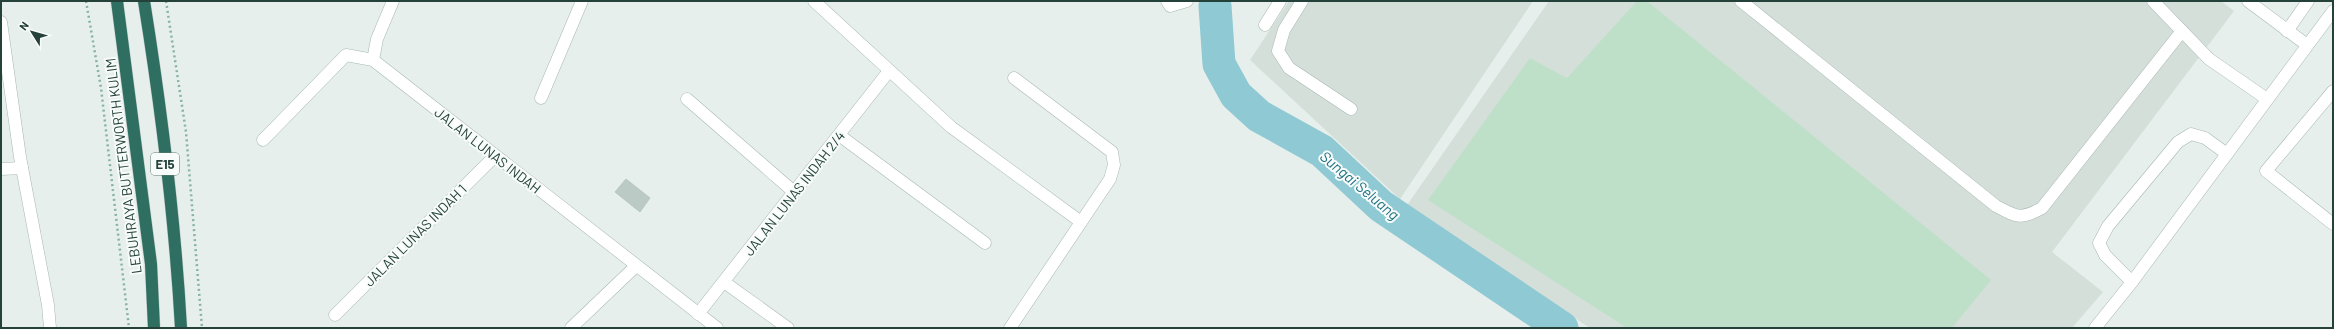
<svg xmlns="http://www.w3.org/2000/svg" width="2334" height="329" viewBox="0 0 2334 329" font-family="Barlow,sans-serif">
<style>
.built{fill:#d4dfda}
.green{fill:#bfe0c8}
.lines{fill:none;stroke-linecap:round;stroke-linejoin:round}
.river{stroke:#8ec9d4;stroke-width:33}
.building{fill:#bbcac4;stroke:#b8c9c2}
.minor-casing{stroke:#a8b8b2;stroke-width:13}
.highway-casing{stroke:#c2cac8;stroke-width:13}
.path{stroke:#86b3a5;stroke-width:2.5;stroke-dasharray:2 3;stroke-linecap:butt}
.minor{stroke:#fff;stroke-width:12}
.highway{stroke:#2f6f62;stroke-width:12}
.labels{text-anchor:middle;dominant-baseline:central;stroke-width:4;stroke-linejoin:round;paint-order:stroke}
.shield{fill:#f7fbf9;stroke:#637a73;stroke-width:1}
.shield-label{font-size:13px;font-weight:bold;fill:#24423a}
.street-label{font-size:14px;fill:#24423a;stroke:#f7fbf9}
.water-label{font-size:15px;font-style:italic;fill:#1c6f80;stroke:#f7fbf9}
</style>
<rect width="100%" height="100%" fill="#e6efeb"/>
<g class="built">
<path d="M1289 1H1533L1400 199 1250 60Z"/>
<path d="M1549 1H2221L2234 11 2052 252 2103 292 2072 328H1590L1405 208Z"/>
</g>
<path class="green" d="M1637 1H1647L1991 280 1952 328H1627L1428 200 1530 58 1567 78Z"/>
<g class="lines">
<path class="river" d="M1215 6 1219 64 1236 95 1259 116 1322 151 1381 206 1562 328"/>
</g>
<path class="building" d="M626 179 650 198 640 212 615 192Z"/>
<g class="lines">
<defs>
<g id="minor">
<path d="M814 1 951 127 1081 222"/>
<path d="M1167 1 1170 6 1187 1"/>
<path d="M1302 1 1284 30 1278 51 1289 68 1351 109"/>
<path d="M1741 1 1996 206C2017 217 2020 220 2042 208L2182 31"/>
<path d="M2153 1 2209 59 2267 99"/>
<path d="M2248 1 2307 45"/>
<path d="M1 22 20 157 48 305 50 328"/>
<path d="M1265 25 1280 1"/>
<path d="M2287 31 2308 1"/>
<path d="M373 60 377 39 393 1"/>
<path d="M2333 91 2266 171 2333 224"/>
<path d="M541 98 582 1"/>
<path d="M687 99 794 192"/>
<path d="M839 135 985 243"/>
<path d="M263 140 346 55 373 60 717 328"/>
<path d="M1 169 22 168"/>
<path d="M724 282 788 328"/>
<path d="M2132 282 2105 255 2099 243 2108 226 2178 142 2191 134 2205 138 2227 154"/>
<path d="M698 314 889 71"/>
<path d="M335 315 495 156"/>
<path d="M571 328 636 266"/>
<path d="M1010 328 1110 179 1114 165 1112 152 1014 78"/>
<path d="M2095 328 2132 282 2333 11"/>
</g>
<g id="highway">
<path d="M117 1 151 264 154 328"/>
<path d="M144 1C161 107 175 221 181 328"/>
</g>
</defs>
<use href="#minor" class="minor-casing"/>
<use href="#highway" class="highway-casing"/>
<g class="path">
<path d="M86 1 101 88 129 328"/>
<path d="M166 1 186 132 202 328"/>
</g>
<use href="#minor" class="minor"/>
<use href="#highway" class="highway"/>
</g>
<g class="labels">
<rect class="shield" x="151" y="153" width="28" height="22" rx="3"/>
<g class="shield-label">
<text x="165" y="164">E15</text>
</g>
<g class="street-label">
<text transform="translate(488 150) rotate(38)">JALAN LUNAS INDAH</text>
<text transform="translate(123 166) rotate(-97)">LEBUHRAYA BUTTERWORTH KULIM</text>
<text transform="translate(794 193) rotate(-52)">JALAN LUNAS INDAH 2/4</text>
<text transform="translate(415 235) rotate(-45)">JALAN LUNAS INDAH 1</text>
</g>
<g class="water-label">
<text transform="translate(1360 185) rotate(40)">Sungai Seluang</text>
</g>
</g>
<rect width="2334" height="329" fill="none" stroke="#24423a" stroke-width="4"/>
<g transform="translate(32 32) rotate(307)" stroke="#f7fbf9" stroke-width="3" paint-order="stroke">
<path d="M0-3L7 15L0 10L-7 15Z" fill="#24423a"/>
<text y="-6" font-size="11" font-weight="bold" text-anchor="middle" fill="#24423a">N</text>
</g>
</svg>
